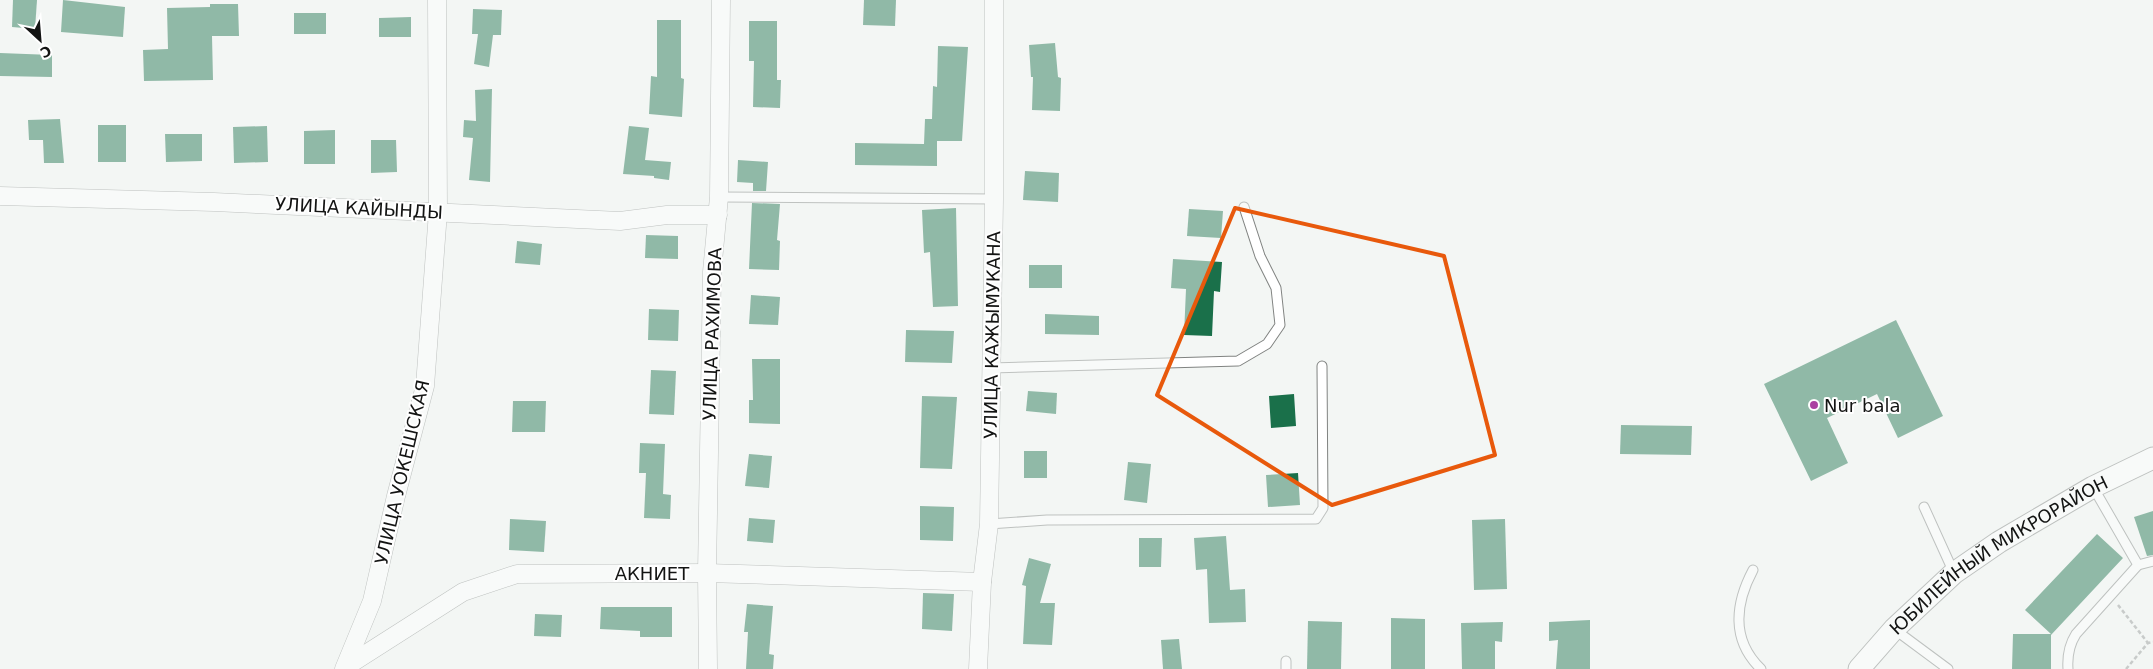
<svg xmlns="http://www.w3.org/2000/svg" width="2153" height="669" viewBox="0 0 2153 669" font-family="'DejaVu Sans',sans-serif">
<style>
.building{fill:#1a704a}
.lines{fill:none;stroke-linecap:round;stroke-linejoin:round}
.service-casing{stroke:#808381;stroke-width:11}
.minor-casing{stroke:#808381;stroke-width:19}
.tertiary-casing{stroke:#808381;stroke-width:23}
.path{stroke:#969897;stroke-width:2.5;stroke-dasharray:4 2.5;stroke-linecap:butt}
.service{stroke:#fff;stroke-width:9}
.minor{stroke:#fff;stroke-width:18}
.tertiary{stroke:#fff;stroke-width:21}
.marked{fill:none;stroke:#e8590c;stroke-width:4;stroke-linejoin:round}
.poi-dot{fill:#aa40a1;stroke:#fff;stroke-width:2}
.labels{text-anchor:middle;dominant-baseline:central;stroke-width:4;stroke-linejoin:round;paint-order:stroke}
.street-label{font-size:18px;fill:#131413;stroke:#fff}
.poi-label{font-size:18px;fill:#131413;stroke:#fff;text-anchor:start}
</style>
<rect width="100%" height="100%" fill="#f3f6f4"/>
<g class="building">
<path d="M13 0H37L35 29 12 27Z"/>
<path d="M63 0 125 7 123 37 61 32Z"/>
<path d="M864 0H896L895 26 863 25Z"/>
<path d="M210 4H238L239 36H212L213 80 144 81 143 50 168 49 167 8 210 7Z"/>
<path d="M473 9 502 10 501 35H493L489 67 474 64 478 34H472Z"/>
<rect x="294" y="13" width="32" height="21"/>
<path d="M411 17V37H379V18Z"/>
<path d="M657 20H681V78L684 79 682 117 649 114 651 76 657 77Z"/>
<path d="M749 21H777V80H781L780 108 753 107 754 61H749Z"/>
<path d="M1055 43 1058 77 1061 78 1060 111 1032 110 1033 77H1031L1029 45Z"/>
<path d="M938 46 968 47 962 141H937V166L855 165V143L924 144 925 119H932L933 86 937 87Z"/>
<path d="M0 53 52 55V77L0 76Z"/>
<path d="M492 89 490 182 469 180 473 138 463 137 464 120 476 121 475 90Z"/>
<path d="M60 119 64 163H44L43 140H29L28 120Z"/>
<rect x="98" y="125" width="28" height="37"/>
<path d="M267 126 268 162 234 163 233 127Z"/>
<path d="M629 126 649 128 645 160 671 162 669 180 654 178V176L623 174Z"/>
<path d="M335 130V164H304V131Z"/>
<path d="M165 134H202V161L166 162Z"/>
<path d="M371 140H396L397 172 371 173Z"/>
<path d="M738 160 768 162 766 191H753V183L737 182Z"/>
<path d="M1025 171 1059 173 1058 202 1023 200Z"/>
<path d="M752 203 780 204 777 240 780 241 779 270 749 269Z"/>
<path d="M956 208 958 306 933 307 930 252 924 253 922 210Z"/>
<path d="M1189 209 1223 211 1221 238 1187 236Z"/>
<path d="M646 235 678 236V259L645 258Z"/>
<path d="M517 241 542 244 540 265 515 263Z"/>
<path d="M1173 259 1222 262 1220 292 1214 291 1212 336 1184 335 1186 289 1171 288Z"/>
<rect x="1029" y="265" width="33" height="23"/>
<path d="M751 295 780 297 778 325 749 324Z"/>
<path d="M649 309 679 310 678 341 648 340Z"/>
<path d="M1045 314 1099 316V335L1045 334Z"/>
<path d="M1896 320 1943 416 1898 438 1877 394 1827 418 1848 463 1811 481 1764 384Z"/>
<path d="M906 330 954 331 952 363 905 362Z"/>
<path d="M752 359H780V424L749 423V400H753Z"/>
<path d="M651 370 676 371 674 415 649 414Z"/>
<path d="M1028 391 1057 393 1056 414 1026 411Z"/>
<path d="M1294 394 1296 426 1271 428 1269 396Z"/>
<path d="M922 396 957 397 952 469 920 468Z"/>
<path d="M513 401H546L545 432H512Z"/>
<path d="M1621 425 1692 426 1691 455 1620 454Z"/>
<path d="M640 443 665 444 663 494 671 495 670 519 644 518 646 473H639Z"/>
<rect x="1024" y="451" width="23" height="27"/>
<path d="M749 454 772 456 769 488 745 486Z"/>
<path d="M1128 462 1151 464 1147 503 1124 500Z"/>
<path d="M1298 473 1300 505 1268 507 1266 475Z"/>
<path d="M920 506 954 507 953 541 920 540Z"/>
<path d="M2153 511V555L2147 556 2134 517Z"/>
<path d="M749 518 775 520 773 543 747 541Z"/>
<path d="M510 519 546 521 544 552 509 550Z"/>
<path d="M1505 519 1507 589 1474 590 1472 520Z"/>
<path d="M2097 534 2123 558 2051 635V669H2012L2013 634H2051L2025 610Z"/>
<path d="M1226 536 1230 590 1245 589 1246 622 1209 623 1207 569 1196 570 1194 538Z"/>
<path d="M1139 538H1162L1161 567H1139Z"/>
<path d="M1029 558 1051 564 1040 603H1055L1052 645 1023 644 1026 586 1022 585Z"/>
<path d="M923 593 954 594 952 631 922 629Z"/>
<path d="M747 604 773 606 769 654 774 655 773 669H746L748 632H744Z"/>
<path d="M601 607H672V637H640V631L600 629Z"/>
<path d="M535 614 562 615 561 637 534 636Z"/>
<path d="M1391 618 1425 619V669H1391Z"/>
<path d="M1590 620V669H1556L1558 640 1549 641V622Z"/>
<path d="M1308 621 1342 622 1341 669H1307Z"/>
<path d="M1503 622 1502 642 1495 641V669H1462L1461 623Z"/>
<path d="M1179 639 1182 669H1163L1161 640Z"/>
</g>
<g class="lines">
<defs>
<g id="service">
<path d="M719 197 994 199"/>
<path d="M991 368 1238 361 1267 344 1280 325 1276 288 1260 256 1244 207"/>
<path d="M1924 507 1954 573"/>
<path d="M989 524 1047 520 1316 519 1323 508 1322 366"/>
<path d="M2138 565 2153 561"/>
<path d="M1753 570C1735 604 1731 640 1761 669"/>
<path d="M1894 629 1948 669"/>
<path d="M1286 661V669"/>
<path d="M2068 669C2067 655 2069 645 2076 634L2138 565 2093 487"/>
</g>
<g id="minor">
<path d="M0 196 214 202 620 221 667 215H718"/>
<path d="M347 666 463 592 517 574 707 573 982 582"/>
<path d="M344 669 372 601 396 496 425 386 438 212 437 0"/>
<path d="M708 669 707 573 712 272 719 197 721 0"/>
<path d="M978 669 982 582 989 524 994 199V0"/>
</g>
<g id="tertiary">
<path id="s1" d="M1859 669 1894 629 1954 573 1999 542 2093 487 2153 458"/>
</g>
</defs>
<use href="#service" class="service-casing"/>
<use href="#minor" class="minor-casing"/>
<use href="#tertiary" class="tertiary-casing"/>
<g class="path">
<path d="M2118 605 2148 643"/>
<path d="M2126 669 2148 643 2153 642"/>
</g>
<use href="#service" class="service"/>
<use href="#minor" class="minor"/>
<use href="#tertiary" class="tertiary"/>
</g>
<path d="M0 0H2153V669H0ZM1235 208 1444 256 1495 455 1332 505 1157 395Z" fill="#f3f6f4" fill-opacity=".55" fill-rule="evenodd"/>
<path class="marked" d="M1235 208 1444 256 1495 455 1332 505 1157 395Z"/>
<circle class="poi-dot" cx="1814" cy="405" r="5"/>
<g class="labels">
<g class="street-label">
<text transform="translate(359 208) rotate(3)">УЛИЦА КАЙЫНДЫ</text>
<text transform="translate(712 334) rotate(-88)">УЛИЦА РАХИМОВА</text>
<text transform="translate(992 335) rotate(-89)">УЛИЦА КАЖЫМУКАНА</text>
<text transform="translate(402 472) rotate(-77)">УЛИЦА УОКЕШСКАЯ</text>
<text stroke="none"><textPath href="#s1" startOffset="182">ЮБИЛЕЙНЫЙ МИКРОРАЙОН</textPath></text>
<text x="652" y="573">АКНИЕТ</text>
</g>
<g class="poi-label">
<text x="1824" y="405">Nur bala</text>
</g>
</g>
<g transform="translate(40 40) rotate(154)" stroke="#ffffff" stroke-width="4" paint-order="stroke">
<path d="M0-4L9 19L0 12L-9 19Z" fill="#131413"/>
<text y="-8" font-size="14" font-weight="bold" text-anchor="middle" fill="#131413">С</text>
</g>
</svg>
